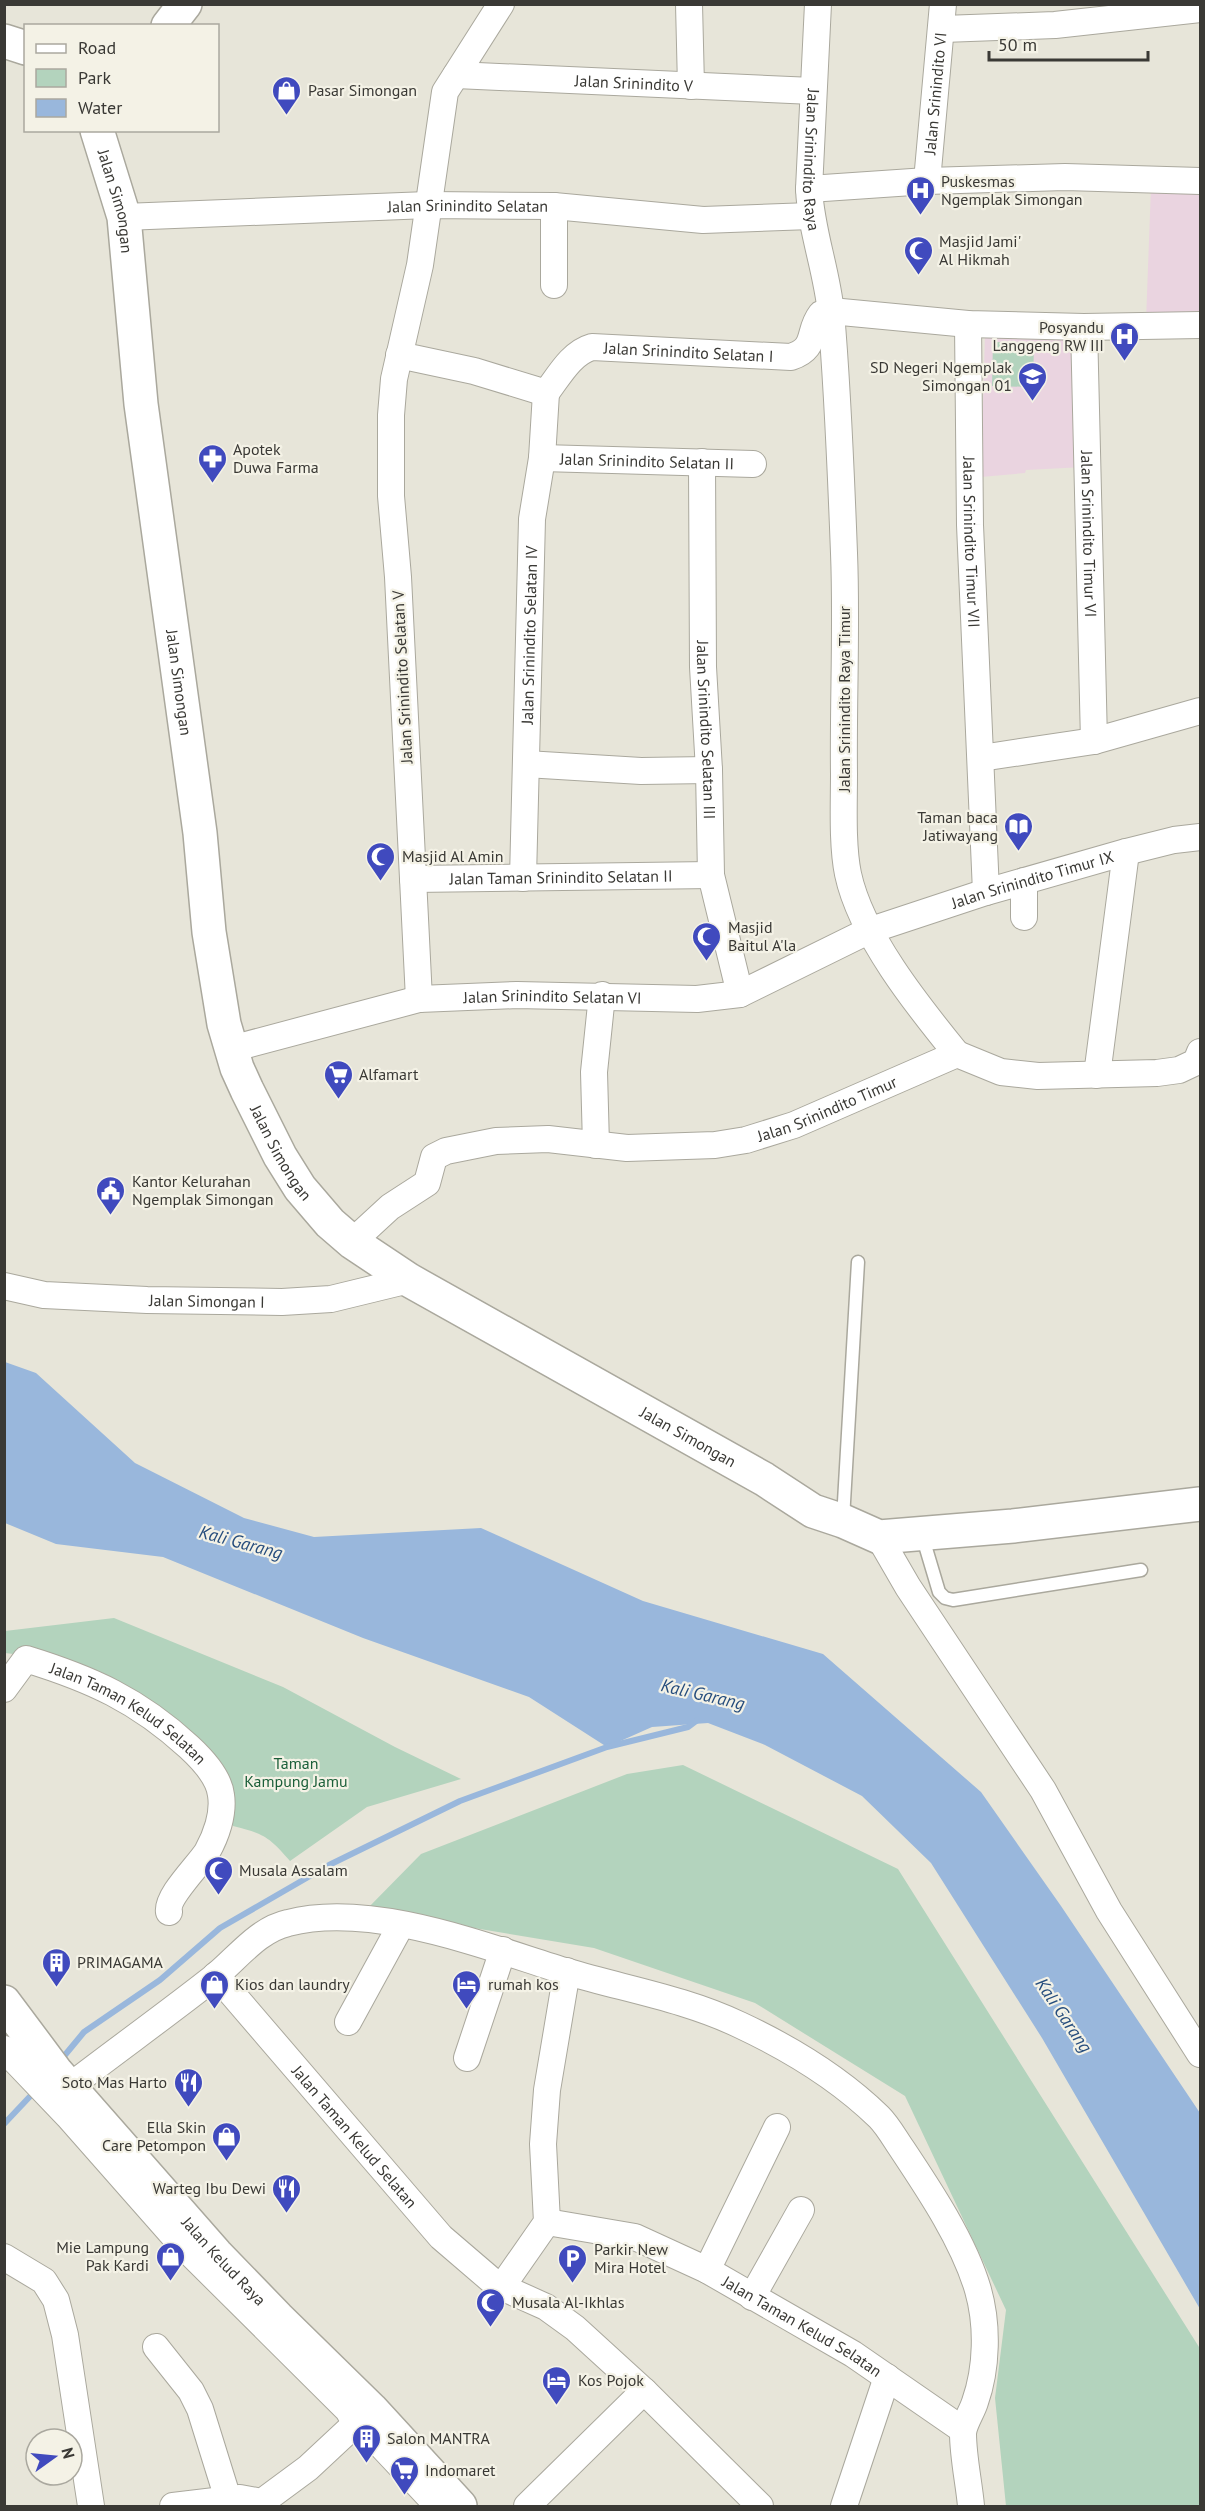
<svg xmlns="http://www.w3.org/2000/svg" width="1205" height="2511" viewBox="0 0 1205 2511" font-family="'PT Sans',sans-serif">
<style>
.education{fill:#ead4e0}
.green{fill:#b3d3bd}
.water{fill:#99b7dc}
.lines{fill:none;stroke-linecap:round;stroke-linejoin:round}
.stream{stroke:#99b7dc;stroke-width:6}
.lane-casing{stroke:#aaa89d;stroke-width:15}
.street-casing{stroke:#aaa89d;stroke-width:28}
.secondary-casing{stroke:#aaa89d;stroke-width:36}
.lane{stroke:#fff;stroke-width:12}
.street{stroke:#fff;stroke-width:26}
.secondary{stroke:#fff;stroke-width:33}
.labels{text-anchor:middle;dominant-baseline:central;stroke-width:4.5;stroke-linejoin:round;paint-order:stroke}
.street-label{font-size:16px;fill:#3a3935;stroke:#f4f2e6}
.poi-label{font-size:16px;fill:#3a3935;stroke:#f4f2e6;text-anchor:start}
.park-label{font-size:16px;fill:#1a5e38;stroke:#f4f2e6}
.water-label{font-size:18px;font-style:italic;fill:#264d7d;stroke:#f4f2e6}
</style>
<rect width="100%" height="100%" fill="#e7e5d9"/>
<g class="education">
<path d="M1151 187 1200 189V321H1146Z"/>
<path d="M985 334 1083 336 1084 467 1026 470 1025 473 981 477Z"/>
</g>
<g class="green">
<path d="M993 342 1034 343 1033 387 992 386Z"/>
<path d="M114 1618 283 1687 395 1747 461 1779 367 1807 290 1861C269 1837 265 1834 233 1826L225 1771 30 1656 5 1653V1631Z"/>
<path d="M683 1765 898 1869 1199 2347 1200 2506H1006L995 2398 1006 2310 905 2096 755 2003 594 1948 366 1910 421 1854 627 1774Z"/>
</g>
<path class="water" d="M5 1362 36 1373 135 1463 244 1518 314 1537 481 1528 643 1601 823 1654 981 1792 1061 1906 1200 2113V2309L1042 2038 931 1863 862 1796 765 1745 708 1723 652 1727 607 1747 529 1697 363 1638 163 1557 56 1544 5 1523Z"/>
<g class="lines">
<g class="stream">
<path d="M60 2061 84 2032 160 1980 220 1928 329 1865 460 1801 607 1747 688 1727 696 1721"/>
<path d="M4 2124 36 2090"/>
</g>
<defs>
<g id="lane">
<path d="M843 1519 858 1262"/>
<path d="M922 1535 939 1592 945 1598 953 1600 1141 1570"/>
</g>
<g id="street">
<path d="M689 4 691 86"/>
<path id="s1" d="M818 4 809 189C811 231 827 271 831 313 838 393 841 473 844 553 847 626 843 701 844 774 844 804 842 845 848 874 861 935 917 1005 957 1054"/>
<path d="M943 29 1055 25 1200 9"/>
<path id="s2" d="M456 75 813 91"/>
<path id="s3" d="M927 181 943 4"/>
<path d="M809 189 927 181 1065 177 1200 181"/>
<path d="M554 206V285"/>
<path id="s4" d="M124 217 428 205 554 206 703 220 811 216"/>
<path id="s5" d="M968 324 970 525 986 892"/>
<path id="s6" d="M1084 327 1094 741"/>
<path id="s7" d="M399 355 474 371 546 393C559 376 571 353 592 347L791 357C818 348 807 332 821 314L831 311 968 324 1084 327 1200 325"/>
<path id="s8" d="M542 458 753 464"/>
<path id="s9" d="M702 462 703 667 709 770 711 875 740 994"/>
<path d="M981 758 1094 741 1200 711"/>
<path d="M526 764 641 771 709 770"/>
<path id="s10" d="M523 878 532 519 542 458 546 393"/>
<path id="s11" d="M413 879 711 875"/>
<path d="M1024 917V881"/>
<path d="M419 999 398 577 391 496V415L394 379 420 265 445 92 501 4"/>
<path id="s12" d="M231 1049 419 999 517 995 697 999 740 994 868 931 986 892 1126 852 1174 840 1200 837"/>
<path d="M1097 1075 1126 852"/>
<path d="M596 1145 594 1072 602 995"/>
<path id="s13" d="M352 1242 390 1207 427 1183 434 1157 446 1151 496 1141 548 1139 627 1148 715 1145 746 1140 794 1125 957 1054 1001 1072 1038 1076 1157 1073 1179 1070 1196 1062 1200 1052"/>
<path id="s14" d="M4 1286 44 1295 147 1300 282 1302 331 1299 409 1280"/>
<path d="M879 1537 908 1587 1043 1790 1109 1911 1200 2054"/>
<path id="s15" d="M4 1689 26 1659C91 1679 138 1700 189 1747 202 1759 219 1777 221 1795 224 1814 216 1836 207 1852 198 1866 166 1897 169 1912"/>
<path id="s16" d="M216 1975 441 2237 497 2285 546 2307 575 2328 644 2391 760 2506"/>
<path d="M348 2022 401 1925"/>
<path d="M4 2049 68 2116 179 2242 348 2410 356 2424 377 2441 438 2506"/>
<path d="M467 2058 503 1950"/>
<path d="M69 2087C117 2050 166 2015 213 1978 237 1959 257 1930 288 1923 372 1901 486 1947 568 1972 625 1989 686 1999 740 2025 789 2048 840 2079 879 2117 888 2126 895 2139 902 2149 930 2191 964 2242 978 2290 988 2325 987 2368 975 2402 972 2412 964 2423 963 2433 963 2457 969 2483 971 2506"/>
<path id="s17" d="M547 2222 635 2237 707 2270 853 2354 963 2430"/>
<path d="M4 2257 44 2281 56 2300 65 2335 91 2506"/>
<path d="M707 2270 777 2127"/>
<path d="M501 2288 547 2222 543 2144 547 2090 567 1971"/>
<path d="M752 2297 801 2210"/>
<path d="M156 2347 191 2391 200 2409 228 2499"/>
<path d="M173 2506 240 2498 262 2502 308 2468 367 2413"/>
<path d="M527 2506 644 2391"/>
<path d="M844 2506 887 2377"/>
</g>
<g id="secondary">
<path d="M168 26 185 4"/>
<path d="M4 41 26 48"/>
<path id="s18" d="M97 130 124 217 141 404 200 833 209 932 224 1024 237 1068 247 1090 280 1156 300 1188 330 1223 352 1242 409 1280 764 1479 813 1511 843 1521 879 1537 1013 1526 1200 1504"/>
<path id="s19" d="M4 2002 57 2073 216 2254 278 2318 371 2409 460 2506"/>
</g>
</defs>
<use href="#lane" class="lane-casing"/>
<use href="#street" class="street-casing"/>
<use href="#secondary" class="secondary-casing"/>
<use href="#lane" class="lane"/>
<use href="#street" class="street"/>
<use href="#secondary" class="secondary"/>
</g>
<defs>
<symbol id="shop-pin" viewBox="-11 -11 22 30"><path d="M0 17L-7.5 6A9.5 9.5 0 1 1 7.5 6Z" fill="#404abe" stroke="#f4f2e6"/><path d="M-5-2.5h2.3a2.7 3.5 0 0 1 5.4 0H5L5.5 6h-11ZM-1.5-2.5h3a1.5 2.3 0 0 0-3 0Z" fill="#fff"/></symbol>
<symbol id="hospital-pin" viewBox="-11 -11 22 30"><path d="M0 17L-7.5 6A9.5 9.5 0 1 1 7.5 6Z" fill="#404abe" stroke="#f4f2e6"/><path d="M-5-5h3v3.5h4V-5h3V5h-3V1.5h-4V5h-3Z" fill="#fff"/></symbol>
<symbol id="mosque-pin" viewBox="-11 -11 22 30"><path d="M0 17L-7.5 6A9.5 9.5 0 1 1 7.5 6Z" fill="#404abe" stroke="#f4f2e6"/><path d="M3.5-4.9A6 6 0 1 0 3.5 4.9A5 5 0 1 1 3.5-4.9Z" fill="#fff"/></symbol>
<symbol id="school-pin" viewBox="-11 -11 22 30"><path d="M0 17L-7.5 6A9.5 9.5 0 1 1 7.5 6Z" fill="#404abe" stroke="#f4f2e6"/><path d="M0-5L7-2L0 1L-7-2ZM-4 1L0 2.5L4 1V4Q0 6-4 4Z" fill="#fff"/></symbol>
<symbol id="pharmacy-pin" viewBox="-11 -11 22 30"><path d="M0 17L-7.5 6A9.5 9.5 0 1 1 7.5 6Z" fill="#404abe" stroke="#f4f2e6"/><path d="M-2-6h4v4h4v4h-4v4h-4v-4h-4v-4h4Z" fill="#fff"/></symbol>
<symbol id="library-pin" viewBox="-11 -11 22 30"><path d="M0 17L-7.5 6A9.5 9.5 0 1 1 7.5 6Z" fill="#404abe" stroke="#f4f2e6"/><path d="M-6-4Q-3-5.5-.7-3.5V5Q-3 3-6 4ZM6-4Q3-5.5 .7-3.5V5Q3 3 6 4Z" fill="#fff"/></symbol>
<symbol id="supermarket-pin" viewBox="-11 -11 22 30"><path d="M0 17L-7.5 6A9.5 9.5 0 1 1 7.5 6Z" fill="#404abe" stroke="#f4f2e6"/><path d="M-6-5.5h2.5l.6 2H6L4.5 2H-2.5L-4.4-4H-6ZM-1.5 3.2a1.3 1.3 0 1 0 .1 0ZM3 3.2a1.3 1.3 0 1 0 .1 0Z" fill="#fff"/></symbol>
<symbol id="civic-pin" viewBox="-11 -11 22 30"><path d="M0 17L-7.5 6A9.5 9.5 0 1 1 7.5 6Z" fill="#404abe" stroke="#f4f2e6"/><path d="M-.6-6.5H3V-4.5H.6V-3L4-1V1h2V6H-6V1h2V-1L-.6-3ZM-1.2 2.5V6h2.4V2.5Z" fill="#fff"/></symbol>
<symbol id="building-pin" viewBox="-11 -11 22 30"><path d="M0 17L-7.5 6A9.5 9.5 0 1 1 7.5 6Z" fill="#404abe" stroke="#f4f2e6"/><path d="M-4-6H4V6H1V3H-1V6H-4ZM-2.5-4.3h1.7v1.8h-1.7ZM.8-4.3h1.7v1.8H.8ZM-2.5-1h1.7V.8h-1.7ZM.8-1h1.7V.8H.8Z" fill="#fff"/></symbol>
<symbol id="hotel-pin" viewBox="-11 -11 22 30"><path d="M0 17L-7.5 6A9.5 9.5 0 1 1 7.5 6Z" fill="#404abe" stroke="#f4f2e6"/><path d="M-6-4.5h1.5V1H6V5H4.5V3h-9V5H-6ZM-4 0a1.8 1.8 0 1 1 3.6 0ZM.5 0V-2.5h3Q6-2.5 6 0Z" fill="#fff"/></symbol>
<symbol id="restaurant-pin" viewBox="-11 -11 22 30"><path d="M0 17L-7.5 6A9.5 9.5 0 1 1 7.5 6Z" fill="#404abe" stroke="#f4f2e6"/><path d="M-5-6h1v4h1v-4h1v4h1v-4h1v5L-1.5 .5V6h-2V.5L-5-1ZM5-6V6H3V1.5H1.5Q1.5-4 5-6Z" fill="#fff"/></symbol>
<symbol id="parking-pin" viewBox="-11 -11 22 30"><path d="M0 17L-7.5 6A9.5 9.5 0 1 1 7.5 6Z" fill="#404abe" stroke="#f4f2e6"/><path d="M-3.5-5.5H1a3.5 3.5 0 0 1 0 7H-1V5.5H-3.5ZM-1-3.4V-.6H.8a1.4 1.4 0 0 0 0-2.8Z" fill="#fff"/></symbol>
</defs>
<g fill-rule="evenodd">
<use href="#shop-pin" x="270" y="74" width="33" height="45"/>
<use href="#hospital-pin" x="904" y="174" width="33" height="45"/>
<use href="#mosque-pin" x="902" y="234" width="33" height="45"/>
<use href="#hospital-pin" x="1108" y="320" width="33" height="45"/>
<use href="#school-pin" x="1016" y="360" width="33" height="45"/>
<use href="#pharmacy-pin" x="196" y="442" width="33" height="45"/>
<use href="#library-pin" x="1002" y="810" width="33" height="45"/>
<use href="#mosque-pin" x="364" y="840" width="33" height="45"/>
<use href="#mosque-pin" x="690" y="920" width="33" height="45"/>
<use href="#supermarket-pin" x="322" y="1058" width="33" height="45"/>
<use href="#civic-pin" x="94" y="1174" width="33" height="45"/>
<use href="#mosque-pin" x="202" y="1854" width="33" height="45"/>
<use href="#building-pin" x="40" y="1946" width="33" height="45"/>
<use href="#shop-pin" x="198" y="1968" width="33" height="45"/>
<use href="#hotel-pin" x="450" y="1968" width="33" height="45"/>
<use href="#restaurant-pin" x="172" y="2066" width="33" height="45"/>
<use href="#shop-pin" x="210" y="2120" width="33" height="45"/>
<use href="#restaurant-pin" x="270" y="2172" width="33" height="45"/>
<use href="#shop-pin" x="154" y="2240" width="33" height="45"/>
<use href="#parking-pin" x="556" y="2242" width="33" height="45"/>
<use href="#mosque-pin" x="474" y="2286" width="33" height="45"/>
<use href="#hotel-pin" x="540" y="2364" width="33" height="45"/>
<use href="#building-pin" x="350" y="2422" width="33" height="45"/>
<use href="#supermarket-pin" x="388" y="2454" width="33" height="45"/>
</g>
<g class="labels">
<g class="street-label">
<text stroke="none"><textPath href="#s2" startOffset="178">Jalan Srinindito V</textPath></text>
<text stroke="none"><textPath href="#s3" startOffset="88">Jalan Srinindito VI</textPath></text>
<text stroke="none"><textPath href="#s1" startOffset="156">Jalan Srinindito Raya</textPath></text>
<text stroke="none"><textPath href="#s18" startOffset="74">Jalan Simongan</textPath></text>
<text stroke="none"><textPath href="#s4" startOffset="344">Jalan Srinindito Selatan</textPath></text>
<text stroke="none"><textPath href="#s7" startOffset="315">Jalan Srinindito Selatan I</textPath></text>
<text stroke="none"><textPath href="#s8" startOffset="105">Jalan Srinindito Selatan II</textPath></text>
<text stroke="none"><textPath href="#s6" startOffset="207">Jalan Srinindito Timur VI</textPath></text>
<text stroke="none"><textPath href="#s5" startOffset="218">Jalan Srinindito Timur VII</textPath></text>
<text stroke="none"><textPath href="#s10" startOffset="243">Jalan Srinindito Selatan IV</textPath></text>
<text transform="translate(402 677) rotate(-93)">Jalan Srinindito Selatan V</text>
<text stroke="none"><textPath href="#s18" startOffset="560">Jalan Simongan</textPath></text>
<text transform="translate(844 699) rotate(-90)">Jalan Srinindito Raya Timur</text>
<text stroke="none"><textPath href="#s9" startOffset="268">Jalan Srinindito Selatan III</textPath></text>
<text stroke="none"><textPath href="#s11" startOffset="148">Jalan Taman Srinindito Selatan II</textPath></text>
<text stroke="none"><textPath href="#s12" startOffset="831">Jalan Srinindito Timur IX</textPath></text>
<text stroke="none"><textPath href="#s12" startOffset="328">Jalan Srinindito Selatan VI</textPath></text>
<text stroke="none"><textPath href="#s13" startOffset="525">Jalan Srinindito Timur</textPath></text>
<text stroke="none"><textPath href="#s18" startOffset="1046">Jalan Simongan</textPath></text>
<text stroke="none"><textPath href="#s14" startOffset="204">Jalan Simongan I</textPath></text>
<text stroke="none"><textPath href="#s18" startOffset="1550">Jalan Simongan</textPath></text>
<text stroke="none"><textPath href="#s15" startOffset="154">Jalan Taman Kelud Selatan</textPath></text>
<text stroke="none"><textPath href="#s16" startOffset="213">Jalan Taman Kelud Selatan</textPath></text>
<text stroke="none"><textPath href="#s19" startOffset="340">Jalan Kelud Raya</textPath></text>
<text stroke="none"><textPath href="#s17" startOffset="279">Jalan Taman Kelud Selatan</textPath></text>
</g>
<g class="poi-label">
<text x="308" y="90">Pasar Simongan</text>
<text x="941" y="181">Puskesmas<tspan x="941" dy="18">Ngemplak Simongan</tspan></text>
<text x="939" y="241">Masjid Jami'<tspan x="939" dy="18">Al Hikmah</tspan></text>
<text x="1104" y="327" text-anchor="end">Posyandu<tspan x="1104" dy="18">Langgeng RW III</tspan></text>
<text x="1012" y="367" text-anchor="end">SD Negeri Ngemplak<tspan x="1012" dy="18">Simongan 01</tspan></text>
<text x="233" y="449">Apotek<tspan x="233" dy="18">Duwa Farma</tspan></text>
<text x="998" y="817" text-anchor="end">Taman baca<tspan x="998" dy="18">Jatiwayang</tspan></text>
<text x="402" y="856">Masjid Al Amin</text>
<text x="728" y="927">Masjid<tspan x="728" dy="18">Baitul A'la</tspan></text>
<text x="359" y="1074">Alfamart</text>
<text x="132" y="1181">Kantor Kelurahan<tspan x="132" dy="18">Ngemplak Simongan</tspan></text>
<text x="239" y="1870">Musala Assalam</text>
<text x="77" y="1962">PRIMAGAMA</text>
<text x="235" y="1984">Kios dan laundry</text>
<text x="488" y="1984">rumah kos</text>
<text x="167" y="2082" text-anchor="end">Soto Mas Harto</text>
<text x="206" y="2127" text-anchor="end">Ella Skin<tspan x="206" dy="18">Care Petompon</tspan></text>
<text x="266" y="2188" text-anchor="end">Warteg Ibu Dewi</text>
<text x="149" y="2247" text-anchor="end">Mie Lampung<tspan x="149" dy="18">Pak Kardi</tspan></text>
<text x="594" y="2249">Parkir New<tspan x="594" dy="18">Mira Hotel</tspan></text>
<text x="512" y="2302">Musala Al-Ikhlas</text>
<text x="578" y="2380">Kos Pojok</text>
<text x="387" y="2438">Salon MANTRA</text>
<text x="425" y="2470">Indomaret</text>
</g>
<g class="park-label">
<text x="296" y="1763">Taman<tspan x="296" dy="18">Kampung Jamu</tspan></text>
</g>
<g class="water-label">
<text transform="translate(241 1542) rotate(15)">Kali Garang</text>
<text transform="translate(703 1694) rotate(13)">Kali Garang</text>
<text transform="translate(1064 2015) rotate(56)">Kali Garang</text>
</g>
</g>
<rect width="1205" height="2511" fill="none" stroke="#3a3935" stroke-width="12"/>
<rect x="24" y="24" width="195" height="108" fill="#f4f2e6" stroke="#aaa89f" stroke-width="1.5"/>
<rect x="36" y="44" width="30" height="9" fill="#ffffff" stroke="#aaa89f" stroke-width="1.5"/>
<text x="78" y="54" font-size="18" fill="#3a3935">Road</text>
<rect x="36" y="69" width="30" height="18" fill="#b3d3bd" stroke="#aaa89f" stroke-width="1.5"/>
<text x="78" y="84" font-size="18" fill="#3a3935">Park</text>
<rect x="36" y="99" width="30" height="18" fill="#99b7dc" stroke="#aaa89f" stroke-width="1.5"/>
<text x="78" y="114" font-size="18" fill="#3a3935">Water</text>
<g transform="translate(54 2457) rotate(75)"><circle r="28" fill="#f4f2e6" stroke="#aaa89f" stroke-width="1.5"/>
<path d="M0-4.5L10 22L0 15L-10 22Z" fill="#404abe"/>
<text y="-9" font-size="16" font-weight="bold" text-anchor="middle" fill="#3a3935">N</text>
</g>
<path d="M989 51v9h159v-9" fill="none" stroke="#3a3935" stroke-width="3"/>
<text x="998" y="51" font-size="18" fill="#3a3935" stroke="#f4f2e6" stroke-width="4.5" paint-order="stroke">50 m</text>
</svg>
